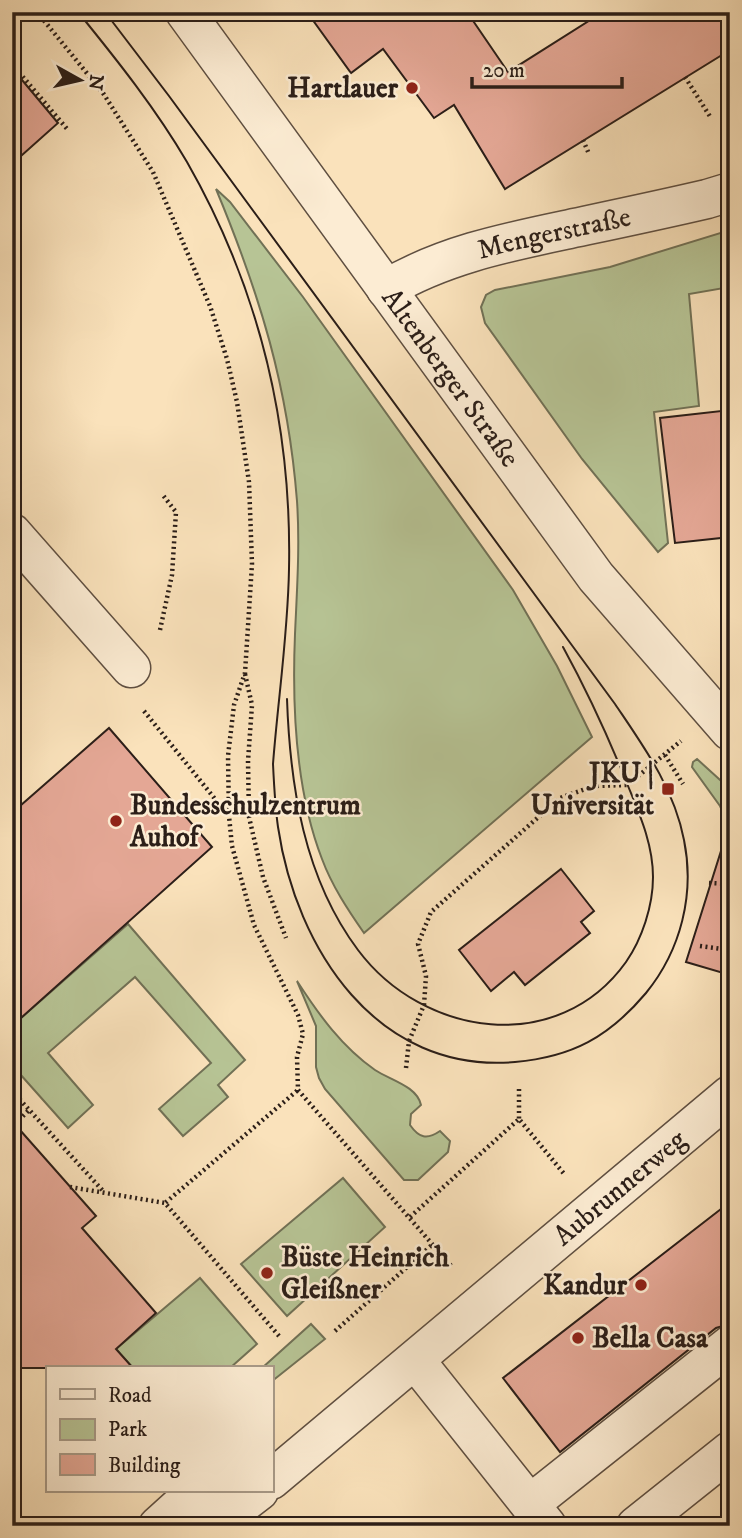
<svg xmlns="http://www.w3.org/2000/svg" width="742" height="1538" viewBox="0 0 742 1538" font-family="'IM FELL DW Pica',serif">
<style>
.green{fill:#b7c495;stroke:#717156;stroke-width:2}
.building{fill:#e4a795;stroke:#2b1e18;stroke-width:2}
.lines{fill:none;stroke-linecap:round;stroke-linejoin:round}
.minor-casing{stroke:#5f4f41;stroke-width:41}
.path{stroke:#2b1e18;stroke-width:4.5;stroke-dasharray:2 3.5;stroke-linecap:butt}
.minor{stroke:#fcecd3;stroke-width:38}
.tram{stroke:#2b1e18;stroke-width:2}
.poi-dot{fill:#8f2418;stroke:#fcecd3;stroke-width:2.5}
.labels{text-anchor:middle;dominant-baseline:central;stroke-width:5;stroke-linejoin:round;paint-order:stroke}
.poi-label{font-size:28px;font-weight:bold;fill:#2b1e18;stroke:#fcecd3;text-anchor:end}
.street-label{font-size:28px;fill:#2b1e18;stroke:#fcecd3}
</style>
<rect width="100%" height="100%" fill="#fae2bb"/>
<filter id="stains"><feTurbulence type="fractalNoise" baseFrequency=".00286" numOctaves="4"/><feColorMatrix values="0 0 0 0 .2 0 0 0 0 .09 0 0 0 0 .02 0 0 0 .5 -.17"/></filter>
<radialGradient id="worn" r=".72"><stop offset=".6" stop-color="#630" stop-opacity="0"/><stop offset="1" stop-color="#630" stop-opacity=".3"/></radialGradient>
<g class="green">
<path d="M216 189 230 202 303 297 513 590 557 666 592 737 364 933C348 910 332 886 322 859 296 792 292 706 295 634 297 589 300 545 297 501 288 386 260 295 216 189Z"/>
<path d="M730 230V287L689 294 699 406 654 412 668 543 658 552 582 459 485 323 481 307 486 295 495 290 610 267Z"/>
<path d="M697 759 730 789V827L720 806 692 767 693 762Z"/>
<path d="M128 924 245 1060 218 1085 228 1097 183 1136 159 1109 211 1063 135 977 48 1053 93 1105 68 1128 12 1065V1026Z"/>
<path d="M297 981C319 1015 342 1047 375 1070 390 1080 417 1086 421 1105L411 1114 410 1125C419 1138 427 1140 440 1131L450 1141 448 1152 418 1180H404L325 1089 319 1078 316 1067V1026Z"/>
<path d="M343 1178 385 1227 287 1316 241 1264Z"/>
<path d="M200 1278 257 1344 230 1368H133L116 1349Z"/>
<path d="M311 1324 325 1339 271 1382V1368H262Z"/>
</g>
<g class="building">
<path d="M307 12H467L508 72 603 12H730V50L505 189 454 105 434 118 383 49 351 73Z"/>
<path d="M12 68 58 123 12 164Z"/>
<path d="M730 410V537L675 543 660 418Z"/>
<path d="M109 728 212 847 12 1026V813Z"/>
<path d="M721 851 730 853V975L686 962Z"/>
<path d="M561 869 594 911 581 922 590 933 525 985 514 972 491 991 459 950Z"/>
<path d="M12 1121 96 1216 82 1228 156 1313 116 1349 133 1368H12Z"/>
<path d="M730 1202V1324L716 1328 560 1452 503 1378Z"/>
</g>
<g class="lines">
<defs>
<g id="minor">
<path id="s1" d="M185 12 596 577 730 731"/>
<path id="s2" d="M386 289C441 256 503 243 565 230 612 220 660 210 707 199L730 192"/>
<path d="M12 533 131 668"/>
<path d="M415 1360 547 1526"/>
<path id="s3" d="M271 1480 730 1095"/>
<path d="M530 1504 730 1345"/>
<path d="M158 1526 190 1497 246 1501 259 1491"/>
<path d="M636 1526 730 1451"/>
</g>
</defs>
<use href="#minor" class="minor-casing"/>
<g class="path">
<path d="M37 12 103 93 153 172 210 306 227 359 237 402 249 482 252 564 245 673 234 705 228 756 229 816 232 846 254 925 298 1015 303 1034 297 1057 298 1090 453 1268"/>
<path d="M12 64 68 130"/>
<path d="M685 77 711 118"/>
<path d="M583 140 589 154"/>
<path d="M160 630 172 575 176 512 162 494"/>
<path d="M245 674 252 705 248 761 249 817 263 877 286 938"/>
<path d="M144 711 228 815"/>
<path d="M665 755 683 784"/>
<path d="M709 883 730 884"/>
<path d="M700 946 730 950"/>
<path d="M406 1068 409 1041 424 1005 426 976 418 944 431 912 560 798 594 786 627 785 681 741"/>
<path d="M519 1089V1119"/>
<path d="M12 1091 104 1192"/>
<path d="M15 1124 29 1110"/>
<path d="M70 1187 165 1203"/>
<path d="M410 1217 519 1119 565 1175"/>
<path d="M335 1331 433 1244"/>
<path d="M279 1336 165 1203 298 1090"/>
</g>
<use href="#minor" class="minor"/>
<g class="tram">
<path d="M78 12C117 60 156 109 187 162 259 288 292 424 289 569 288 634 278 699 273 764 274 785 275 806 278 827 296 949 377 1074 515 1062 572 1057 609 1037 646 993 681 950 695 894 684 840 674 788 644 747 615 704L169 96 105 12"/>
<path d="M287 699C290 786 304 878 358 950 423 1037 558 1057 626 962 642 939 653 906 653 877 653 841 637 809 624 776 606 732 586 689 563 647"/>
</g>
</g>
<g class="poi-dot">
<circle cx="412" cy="88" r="7"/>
<rect x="661" y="782" width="14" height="14" rx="3.5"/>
<circle cx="116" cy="821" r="7"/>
<circle cx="267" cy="1273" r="7"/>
<circle cx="641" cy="1285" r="7"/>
<circle cx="578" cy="1338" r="7"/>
</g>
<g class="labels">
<g class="poi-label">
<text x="398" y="88">Hartlauer</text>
<text x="654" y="773">JKU |<tspan x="654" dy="32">Universität</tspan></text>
<text x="130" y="805" text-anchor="start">Bundesschulzentrum<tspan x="130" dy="32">Auhof</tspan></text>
<text x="281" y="1257" text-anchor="start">Büste Heinrich<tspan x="281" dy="32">Gleißner</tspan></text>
<text x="627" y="1285">Kandur</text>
<text x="592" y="1338" text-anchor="start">Bella Casa</text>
</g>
<g class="street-label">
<text stroke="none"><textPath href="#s2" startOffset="178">Mengerstraße</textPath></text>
<text stroke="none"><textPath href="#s1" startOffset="452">Altenberger Straße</textPath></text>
<text stroke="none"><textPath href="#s3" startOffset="455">Aubrunnerweg</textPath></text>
</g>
</g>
<rect width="742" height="1538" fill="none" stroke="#fae2bb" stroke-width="42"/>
<rect x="14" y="14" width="714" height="1510" fill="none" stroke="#2b1e18" stroke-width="3.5"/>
<rect x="21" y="21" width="700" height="1496" fill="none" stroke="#2b1e18" stroke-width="2"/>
<rect x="46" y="1366" width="228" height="126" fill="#fcecd3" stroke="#a89a88" stroke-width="2"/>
<rect x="60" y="1389" width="35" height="10" fill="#fcecd3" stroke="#a89a88" stroke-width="2"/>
<text x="108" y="1402" font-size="21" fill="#2b1e18">Road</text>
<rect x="60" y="1419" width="35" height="21" fill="#b7c495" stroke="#a89a88" stroke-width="2"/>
<text x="108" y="1436" font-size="21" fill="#2b1e18">Park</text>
<rect x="60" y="1454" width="35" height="21" fill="#e4a795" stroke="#a89a88" stroke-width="2"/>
<text x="108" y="1472" font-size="21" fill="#2b1e18">Building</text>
<g transform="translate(80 80) rotate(98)" stroke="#fcecd3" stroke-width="5" paint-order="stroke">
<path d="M0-5L12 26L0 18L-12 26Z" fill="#2b1e18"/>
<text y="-10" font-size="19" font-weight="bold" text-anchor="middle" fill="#2b1e18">N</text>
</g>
<path d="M472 77v10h150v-10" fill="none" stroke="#2b1e18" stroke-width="3.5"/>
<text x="483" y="77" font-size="21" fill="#2b1e18" stroke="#fcecd3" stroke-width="5" paint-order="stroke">20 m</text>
<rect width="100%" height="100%" filter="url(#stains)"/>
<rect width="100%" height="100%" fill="url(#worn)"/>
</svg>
